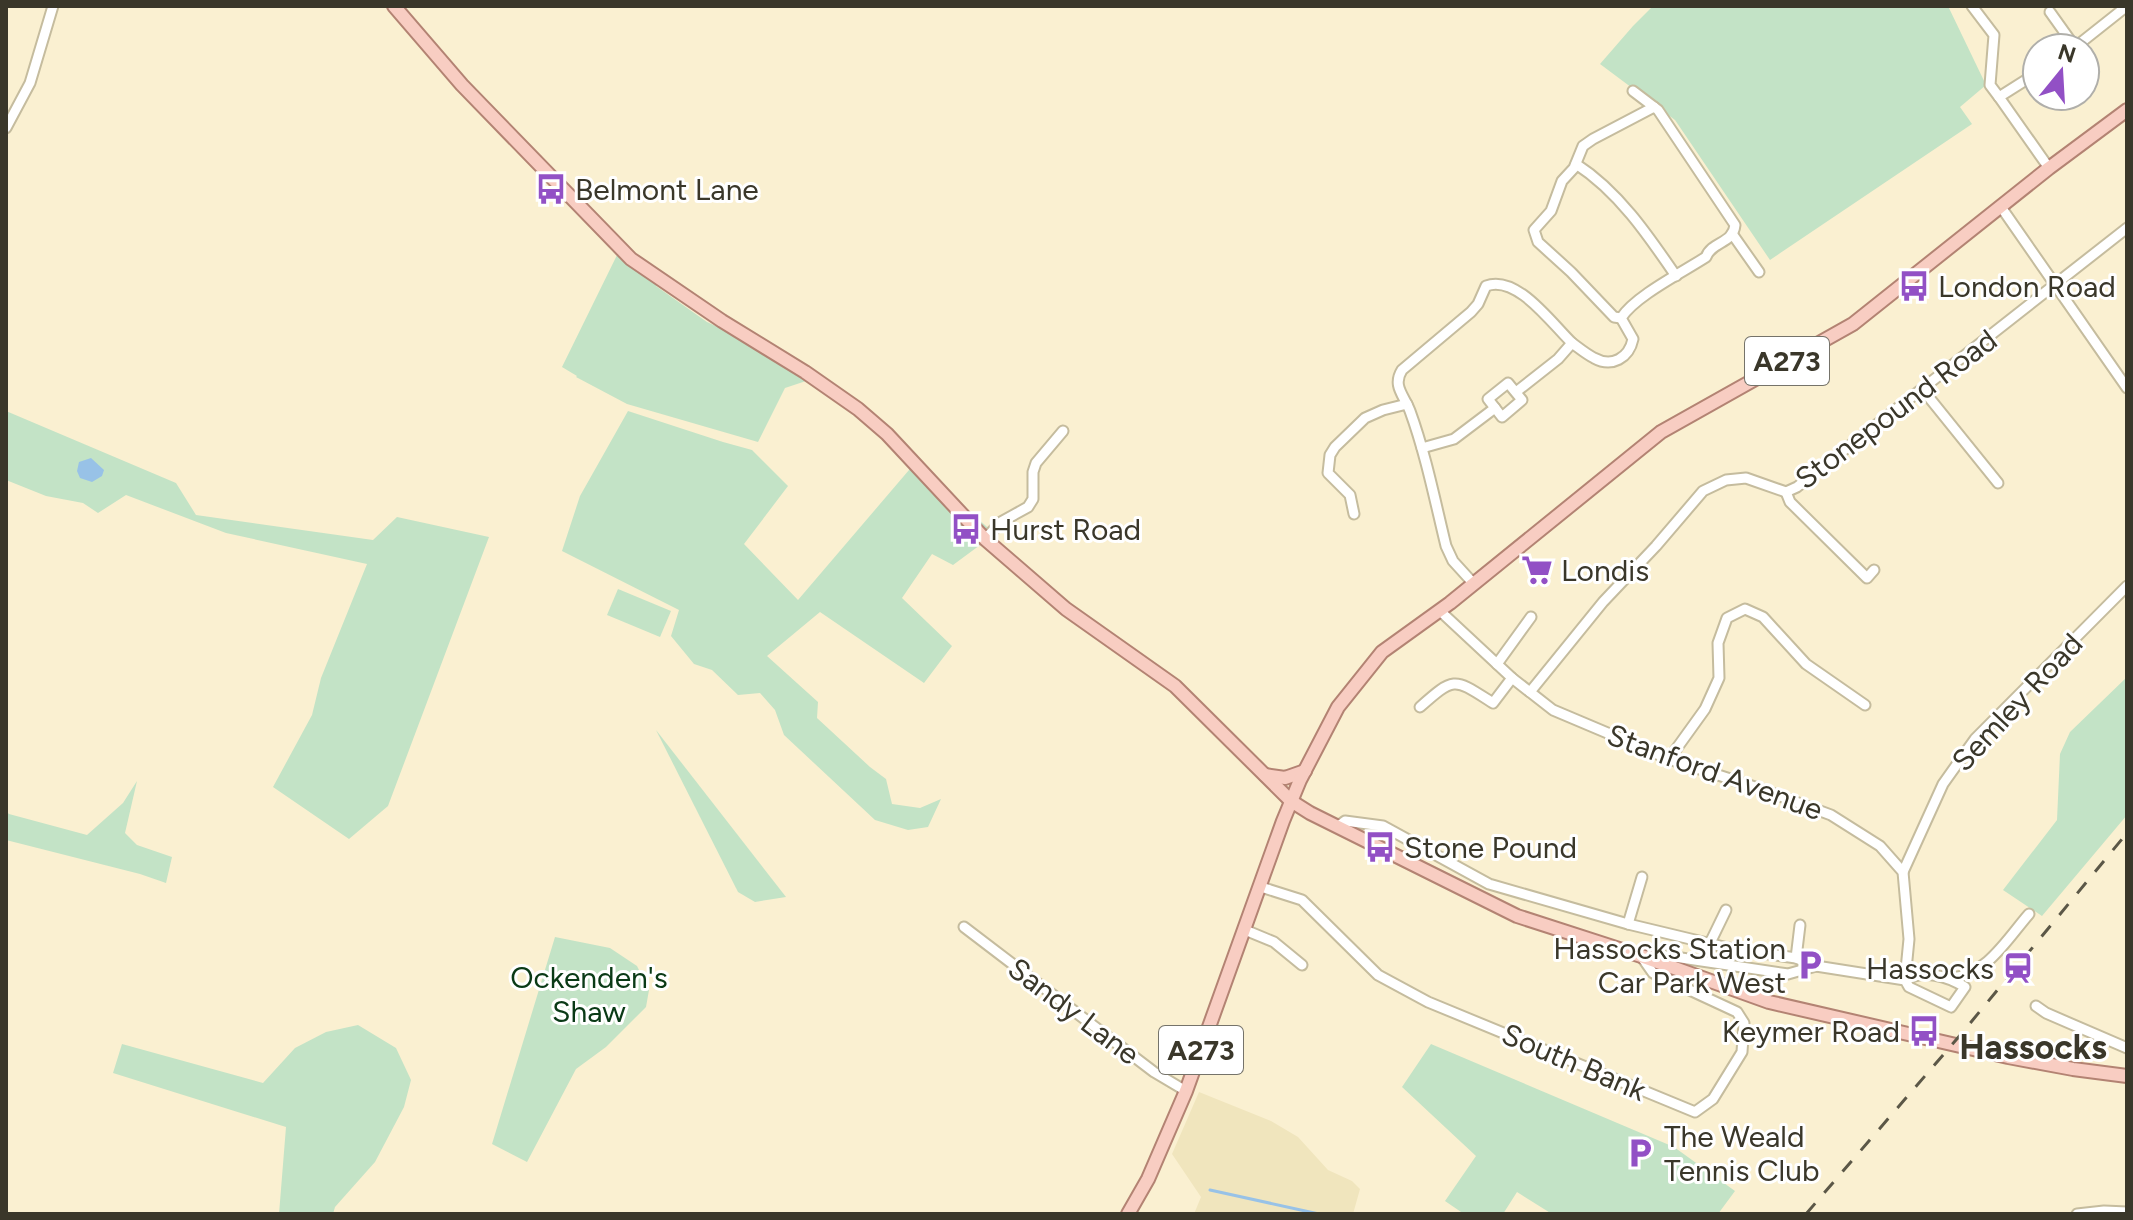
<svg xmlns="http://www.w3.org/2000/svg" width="2133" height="1220" viewBox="0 0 2133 1220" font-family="Figtree,sans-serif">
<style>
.built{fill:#f0e5bd}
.green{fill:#c3e3c6}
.water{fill:#98c2e7}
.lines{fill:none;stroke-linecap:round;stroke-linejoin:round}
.stream{stroke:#98c2e7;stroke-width:3}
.minor-casing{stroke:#c5bc9e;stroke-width:13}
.major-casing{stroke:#b38373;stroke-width:16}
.minor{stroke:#fff;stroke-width:9}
.major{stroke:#f8cdc2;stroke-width:12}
.rail{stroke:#5b5747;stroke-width:3;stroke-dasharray:14 14;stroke-linecap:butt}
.labels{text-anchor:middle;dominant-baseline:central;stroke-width:6;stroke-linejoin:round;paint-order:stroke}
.shield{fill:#fff;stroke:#75736a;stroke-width:2}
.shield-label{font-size:28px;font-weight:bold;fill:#3a372a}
.poi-label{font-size:30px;fill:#3a372a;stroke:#fff;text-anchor:start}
.street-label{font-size:30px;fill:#3a372a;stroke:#fff}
.park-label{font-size:30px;fill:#0a3a16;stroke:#fff}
.quarter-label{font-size:34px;font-weight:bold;fill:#3a372a;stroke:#fff}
</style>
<rect width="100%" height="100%" fill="#faf0d1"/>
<path class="built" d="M1199 1092 1271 1121 1298 1137 1328 1170 1352 1181 1360 1189 1353 1214H1194L1201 1197 1172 1154Z"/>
<g class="green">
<path d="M1653 6H1948L1986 85 1960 107 1972 124 1770 260 1675 120 1600 64 1633 26Z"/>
<path d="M620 249 660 280 656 286 707 322 755 344 812 379 785 388 758 442 627 404 576 377 577 376 562 367Z"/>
<path d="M6 411 176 483 196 515 373 540 397 517 489 537 388 806 349 839 273 787 312 715 321 678 367 564 226 533 126 495 98 513 83 503 46 496 6 480Z"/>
<path d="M628 411 723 442 752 450 788 486 744 544 798 600 915 463 995 534 953 565 932 554 902 598 952 646 924 683 820 612 767 656 818 702 817 718 870 767 886 779 892 804 920 808 941 799 928 827 908 830 875 820 784 735 775 710 760 693 738 695 712 670 694 664 671 636 679 610 562 551 580 496Z"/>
<path d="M618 589 671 611 660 637 607 615Z"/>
<path d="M2127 677V815L2042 916 2003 890 2057 820 2060 754 2070 732Z"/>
<path d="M656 730 786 897 755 902 738 892Z"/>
<path d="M137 781 125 833 137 845 172 857 166 883 140 874 6 840V811L9 814 87 835 123 803Z"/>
<path d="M555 937 610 948 637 966 649 990 646 1007 606 1047 576 1069 527 1162 492 1144Z"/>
<path d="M358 1025 396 1048 411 1080 404 1107 375 1162 335 1207 333 1214H279L286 1127 113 1073 122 1044 263 1083 295 1048 326 1032Z"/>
<path d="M1431 1044 1674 1147 1735 1191 1718 1214H1552L1517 1192 1503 1214H1464L1445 1201 1476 1156 1402 1087Z"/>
</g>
<path class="water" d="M91 458 104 470 102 476 92 482 80 478 77 471 79 462Z"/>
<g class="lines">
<path class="stream" d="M1210 1190 1319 1214"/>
<defs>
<g id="minor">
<path d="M1972 6 1994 35 1990 85 1999 97"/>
<path d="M2050 12 2075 47"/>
<path d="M2074 48 2127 6"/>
<path d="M2037 73 1999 97 2049 168"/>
<path d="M6 128 30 83 53 6"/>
<path d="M1576 164C1618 191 1648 235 1676 276"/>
<path d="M2001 207 2127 388"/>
<path d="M1733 235 1759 272"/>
<path d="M1621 318 1614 317 1571 272 1538 242 1534 230 1551 211 1562 181 1574 168 1583 146 1593 139 1654 107"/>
<path d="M1508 383 1522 400 1502 417 1488 399Z"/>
<path d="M1923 390 1998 483"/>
<path d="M1516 392 1558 359 1572 343C1579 348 1586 354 1594 358 1612 368 1629 358 1633 339L1621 318C1635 296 1683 272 1706 257 1712 241 1733 244 1735 225L1658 110 1633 91"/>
<path d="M1422 448 1454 439 1495 408"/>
<path d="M1786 492 1790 502 1867 578 1874 570"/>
<path d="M1354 514 1350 495 1328 473 1330 455 1335 447 1365 418 1383 410 1407 404"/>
<path d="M985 539 1001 522 1028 507 1033 499V472L1036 463 1063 431"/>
<path d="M1473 583 1453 561 1446 546C1435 501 1426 455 1410 411 1404 395 1392 386 1402 370L1471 312 1478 304 1486 286C1517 274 1552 324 1572 343"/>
<path d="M1439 610 1512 678 1553 710 1669 759 1761 789 1831 815 1880 846 1903 872 1909 939 1905 980"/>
<path d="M1497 664 1531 617"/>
<path d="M1530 692 1603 602 1656 546 1703 491 1726 480 1746 478 1786 492 1797 487 2127 228"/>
<path d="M1420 707C1455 676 1454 678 1493 703L1512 678"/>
<path d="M1669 759 1705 709 1719 678 1718 643 1727 618 1745 609 1763 617 1806 664 1865 705"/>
<path d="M1337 827 1345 821 1383 826 1489 884 1628 924 1728 948 1796 958 1816 966"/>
<path d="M1903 872 1943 784 1975 739 2127 586"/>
<path d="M1261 887 1302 900 1378 975 1428 1002 1695 1112 1713 1099 1742 1052 1744 1023 1737 1012 1653 973 1641 956"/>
<path d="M1628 924 1642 877"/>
<path d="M964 927 1154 1072 1186 1091"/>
<path d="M1245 930 1274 942 1302 965"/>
<path d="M1710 943 1726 910"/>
<path d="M1648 956H1668L1788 974 1816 966 1905 980C1923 969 1947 976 1965 987L1951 1007 1909 987 1905 980"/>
<path d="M1796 958 1800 925"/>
<path d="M1951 978C1986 976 2008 938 2029 914"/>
<path d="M2036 1006 2046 1013 2127 1048"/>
<path d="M2077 1214 2104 1211 2127 1212"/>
</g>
<g id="major">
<path d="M394 6 462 85 631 259 722 321 805 372 858 409 887 434 985 539 1066 609 1175 686 1291 801 1310 813 1517 916 1641 956 1769 1002 2008 1057 2073 1069 2127 1076"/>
<path d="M1265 775 1285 778 1305 771"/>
<path d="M1128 1214 1148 1179 1186 1091 1283 821 1300 780 1338 707 1382 652 1450 603 1661 432 1853 324 2049 168 2127 110"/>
</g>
</defs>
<use href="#minor" class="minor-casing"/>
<use href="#major" class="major-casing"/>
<use href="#minor" class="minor"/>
<use href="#major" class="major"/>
<path class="rail" d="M1806 1214 1962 1033 2127 833"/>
</g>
<defs>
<symbol id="bus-bare" viewBox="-9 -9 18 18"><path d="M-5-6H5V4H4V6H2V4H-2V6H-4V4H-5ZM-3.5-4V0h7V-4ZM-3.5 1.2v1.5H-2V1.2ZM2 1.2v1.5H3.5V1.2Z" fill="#9250c5" stroke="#fff" stroke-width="2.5" paint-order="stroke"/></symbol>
<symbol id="supermarket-bare" viewBox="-9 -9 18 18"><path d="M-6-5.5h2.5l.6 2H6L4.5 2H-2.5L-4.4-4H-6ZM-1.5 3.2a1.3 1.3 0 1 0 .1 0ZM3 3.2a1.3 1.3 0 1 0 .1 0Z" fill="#9250c5" stroke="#fff" stroke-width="2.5" paint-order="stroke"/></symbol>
<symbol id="parking-bare" viewBox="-9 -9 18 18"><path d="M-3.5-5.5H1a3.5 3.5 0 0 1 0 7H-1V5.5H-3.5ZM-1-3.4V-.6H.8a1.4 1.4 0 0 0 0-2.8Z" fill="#9250c5" stroke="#fff" stroke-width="2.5" paint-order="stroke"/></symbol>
<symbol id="station-bare" viewBox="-9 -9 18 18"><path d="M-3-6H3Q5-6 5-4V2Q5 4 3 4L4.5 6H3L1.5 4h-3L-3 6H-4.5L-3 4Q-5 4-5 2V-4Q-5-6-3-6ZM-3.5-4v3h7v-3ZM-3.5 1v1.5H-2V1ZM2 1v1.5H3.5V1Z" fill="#9250c5" stroke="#fff" stroke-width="2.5" paint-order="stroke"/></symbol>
</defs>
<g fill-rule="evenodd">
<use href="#bus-bare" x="529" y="167" width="44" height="44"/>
<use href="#bus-bare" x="1892" y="264" width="44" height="44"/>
<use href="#bus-bare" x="944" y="507" width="44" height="44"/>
<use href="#supermarket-bare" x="1515" y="548" width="44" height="44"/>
<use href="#bus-bare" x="1358" y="825" width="44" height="44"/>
<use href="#parking-bare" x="1788" y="943" width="44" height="44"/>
<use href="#station-bare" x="1996" y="946" width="44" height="44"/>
<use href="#bus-bare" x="1902" y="1009" width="44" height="44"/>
<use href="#parking-bare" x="1618" y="1131" width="44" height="44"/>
</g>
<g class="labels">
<g class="shield">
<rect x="1745" y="337" width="84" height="48" rx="6"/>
<rect x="1159" y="1026" width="84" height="48" rx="6"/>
</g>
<g class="shield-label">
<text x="1787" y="361">A273</text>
<text x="1201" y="1050">A273</text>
</g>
<g class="poi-label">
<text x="575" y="189">Belmont Lane</text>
<text x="1938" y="286">London Road</text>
<text x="990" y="529">Hurst Road</text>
<text x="1561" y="570">Londis</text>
<text x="1404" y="847">Stone Pound</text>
<text x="1786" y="948" text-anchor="end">Hassocks Station<tspan x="1786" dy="34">Car Park West</tspan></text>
<text x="1994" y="968" text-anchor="end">Hassocks</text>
<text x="1900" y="1031" text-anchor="end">Keymer Road</text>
<text x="1664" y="1136">The Weald<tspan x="1664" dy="34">Tennis Club</tspan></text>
</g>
<g class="street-label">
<text transform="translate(1896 409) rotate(-37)">Stonepound Road</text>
<text transform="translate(2017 702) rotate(-47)">Semley Road</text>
<text transform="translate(1715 772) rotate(20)">Stanford Avenue</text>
<text transform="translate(1074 1011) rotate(37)">Sandy Lane</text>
<text transform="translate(1574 1062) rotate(23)">South Bank</text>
</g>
<g class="park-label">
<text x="589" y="977">Ockenden's<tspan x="589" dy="34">Shaw</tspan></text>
</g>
<g class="quarter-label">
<text x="2033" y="1047">Hassocks</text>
</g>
</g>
<rect width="2133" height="1220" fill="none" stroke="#3a372a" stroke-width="16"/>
<g transform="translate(2061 72) rotate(18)"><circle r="38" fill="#ffffff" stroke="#b0afaa" stroke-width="2"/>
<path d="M0-6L14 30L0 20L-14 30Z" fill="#9250c5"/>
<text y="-12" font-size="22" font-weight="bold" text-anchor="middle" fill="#3a372a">N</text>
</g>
</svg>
